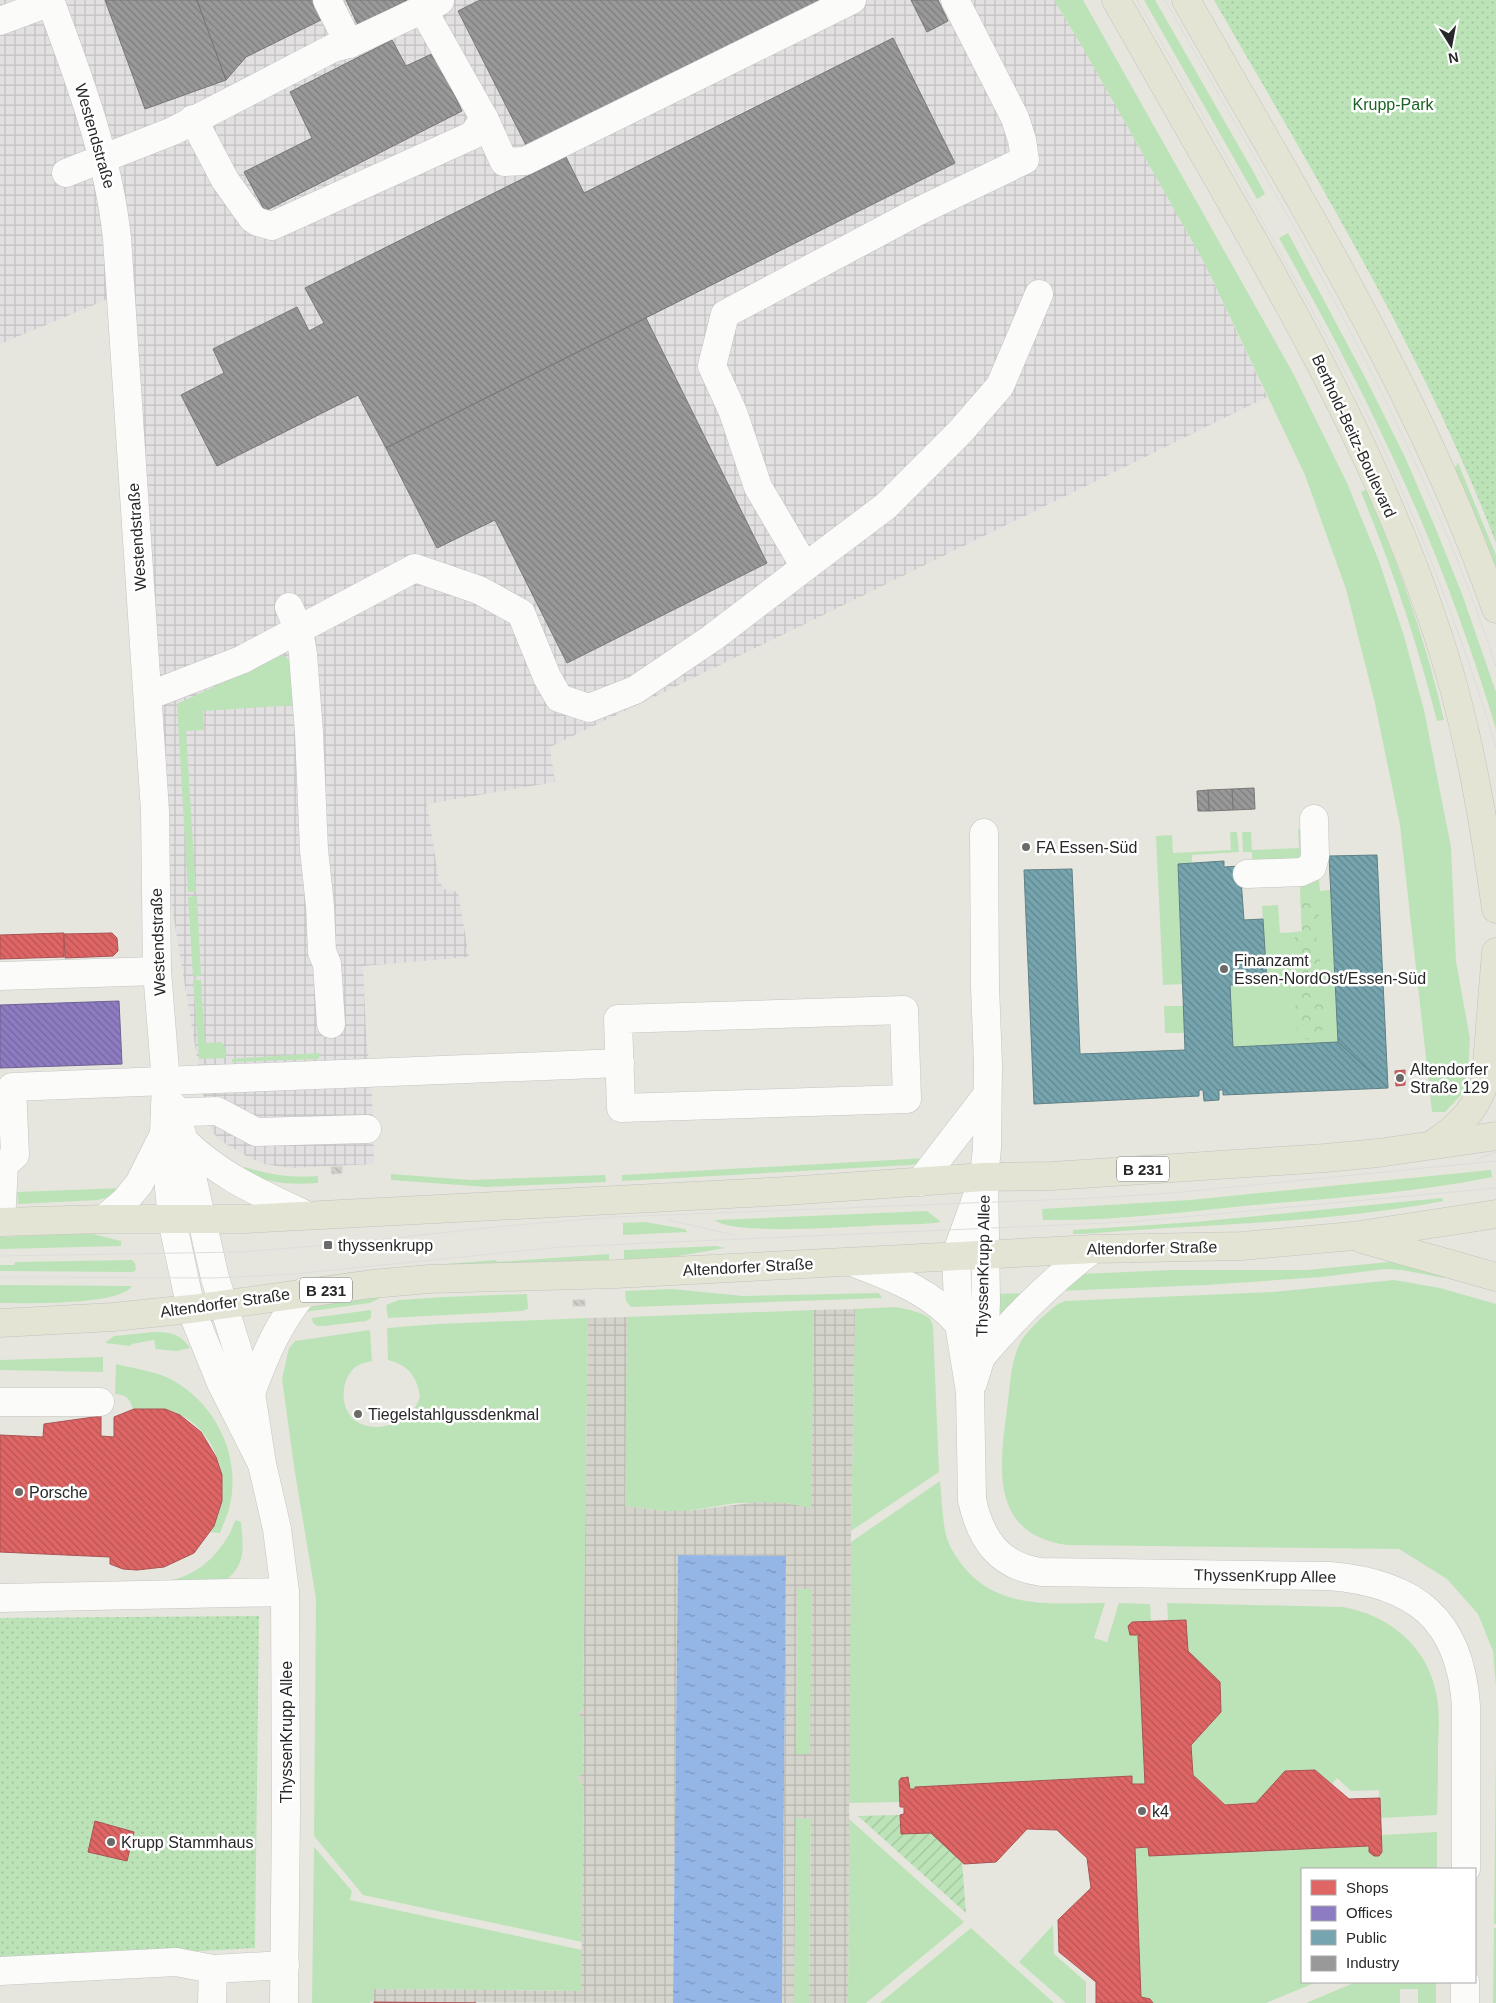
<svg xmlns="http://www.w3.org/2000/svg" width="1496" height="2003" viewBox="0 0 1496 2003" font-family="Arial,sans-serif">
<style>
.industrial{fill:url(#industrial-grid)}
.grass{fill:#bce3b7}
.forest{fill:url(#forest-crowns)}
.park{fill:url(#park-dots)}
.garden{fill:url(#garden-furrows)}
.plaza{fill:url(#plaza-grid);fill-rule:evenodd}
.water{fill:url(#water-ripples)}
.shops{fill:url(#shops-back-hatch);stroke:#a95353}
.offices{fill:url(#offices-back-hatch);stroke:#6f6394}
.public{fill:url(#public-back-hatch);stroke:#5f8086}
.industry{fill:url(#industry-back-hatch);stroke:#777}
.building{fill:url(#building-back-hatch);stroke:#d1d1ca}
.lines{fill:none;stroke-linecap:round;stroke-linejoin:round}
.minor-casing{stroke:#c4c4c3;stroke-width:29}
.major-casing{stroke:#c3c3c0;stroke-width:29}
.minor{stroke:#fbfbfa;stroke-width:28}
.major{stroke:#e3e4d3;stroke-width:28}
.tram{stroke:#ddd;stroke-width:1}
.poi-dot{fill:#6a6a68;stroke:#fff;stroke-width:2}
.labels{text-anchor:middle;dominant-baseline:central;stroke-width:5;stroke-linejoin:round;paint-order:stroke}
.shield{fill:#fff;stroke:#686868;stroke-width:1}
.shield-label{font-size:15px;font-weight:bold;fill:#282828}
.park-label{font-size:16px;fill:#1b6223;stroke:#fff}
.street-label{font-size:16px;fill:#282828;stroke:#fff}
.poi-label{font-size:16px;fill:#282828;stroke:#fff;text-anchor:start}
</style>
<defs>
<pattern id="industrial-grid" width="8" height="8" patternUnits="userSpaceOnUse" patternTransform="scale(1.25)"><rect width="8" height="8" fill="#e2e0e1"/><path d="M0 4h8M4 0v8" fill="none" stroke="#c2c0c1"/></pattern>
<pattern id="forest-crowns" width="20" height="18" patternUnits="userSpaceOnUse" patternTransform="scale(1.25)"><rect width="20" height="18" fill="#bce3b7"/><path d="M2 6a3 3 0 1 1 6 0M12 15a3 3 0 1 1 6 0" fill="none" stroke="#a2c39d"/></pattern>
<pattern id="park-dots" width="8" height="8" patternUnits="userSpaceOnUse" patternTransform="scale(1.25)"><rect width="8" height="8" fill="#bce3b7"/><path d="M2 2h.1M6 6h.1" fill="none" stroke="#a2c39d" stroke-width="1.8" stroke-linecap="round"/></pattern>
<pattern id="garden-furrows" width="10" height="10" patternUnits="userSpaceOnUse" patternTransform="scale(1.25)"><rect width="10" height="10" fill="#bce3b7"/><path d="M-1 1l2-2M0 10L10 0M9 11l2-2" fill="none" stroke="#a2c39d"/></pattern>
<pattern id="plaza-grid" width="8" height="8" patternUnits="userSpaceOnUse" patternTransform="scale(1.25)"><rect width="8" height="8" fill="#d5d4cc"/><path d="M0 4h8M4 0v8" fill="none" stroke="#b7b6af"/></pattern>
<pattern id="water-ripples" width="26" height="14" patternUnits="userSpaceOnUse" patternTransform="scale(1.25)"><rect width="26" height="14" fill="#93b6e7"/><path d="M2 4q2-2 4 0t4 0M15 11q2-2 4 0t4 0" fill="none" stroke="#7894bb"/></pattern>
<pattern id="shops-back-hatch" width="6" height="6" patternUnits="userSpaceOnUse" patternTransform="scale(1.25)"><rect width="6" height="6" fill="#e06666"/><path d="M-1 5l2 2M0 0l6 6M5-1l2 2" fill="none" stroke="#b65454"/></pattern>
<pattern id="offices-back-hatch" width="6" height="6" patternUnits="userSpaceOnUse" patternTransform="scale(1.25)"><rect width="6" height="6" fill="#8e7cc3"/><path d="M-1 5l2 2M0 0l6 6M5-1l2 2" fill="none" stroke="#74669e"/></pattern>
<pattern id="public-back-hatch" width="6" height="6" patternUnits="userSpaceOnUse" patternTransform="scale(1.25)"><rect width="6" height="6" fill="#76a5af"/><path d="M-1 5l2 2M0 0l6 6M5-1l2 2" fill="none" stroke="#61868e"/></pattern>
<pattern id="industry-back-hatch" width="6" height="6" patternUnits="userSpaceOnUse" patternTransform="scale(1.25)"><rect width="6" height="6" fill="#999"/><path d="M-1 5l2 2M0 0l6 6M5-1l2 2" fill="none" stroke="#7d7d7d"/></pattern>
<pattern id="building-back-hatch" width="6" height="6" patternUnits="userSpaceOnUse" patternTransform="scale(1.25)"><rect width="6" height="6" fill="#cfcfc9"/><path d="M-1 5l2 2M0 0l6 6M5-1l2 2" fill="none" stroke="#b2b2ad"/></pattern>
</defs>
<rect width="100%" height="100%" fill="#e6e6de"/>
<g class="industrial">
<path d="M0 0H43L99 180 108 299 0 344Z"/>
<path d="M50 0H1054L1083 48 1204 262 1267 397 807 623 550 747 555 782 427 804 439 881 444 889 458 892 469 957 363 966 366 1032 372 1093 374 1164 290 1168 265 1164 250 1158 223 1142 215 1135 208 1124 153 793 112 221Z"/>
</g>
<g class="grass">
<path d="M1054 0H1083L1293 373 1347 483 1379 561 1404 636 1424 710 1451 847 1456 961 1470 1039 1468 1072 1461 1095 1445 1112H1432L1400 825 1374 699 1346 589 1305 475 1204 262 1083 48Z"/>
<path d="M1144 0H1155L1253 171 1265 194 1257 199Z"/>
<path d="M1288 233 1367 381 1405 457 1435 527 1462 594 1496 692V729C1468 637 1435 547 1394 460 1359 384 1320 311 1279 238Z"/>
<path d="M1458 463 1496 555V576L1454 469Z"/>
<path d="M1365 490 1368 492C1399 566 1426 641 1444 720L1437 721C1417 642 1392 567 1361 492Z"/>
<path d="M282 655 292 661 297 705 203 711 204 730 186 731 196 892H188L177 704Z"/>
<path d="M1298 829H1305V857L1261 864 1260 859H1252V852H1243L1242 832H1251L1252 850 1299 848Z"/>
<path d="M1230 832H1237L1239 852 1192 855V863L1178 864 1183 984 1163 985 1156 836 1172 835 1173 853 1231 850Z"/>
<path d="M1319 878 1320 891 1331 890 1338 1042 1233 1047 1230 985 1267 983 1262 906 1278 905 1280 933 1302 932 1300 882Z"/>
<path d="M197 896 201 976 193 977 188 897Z"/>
<path d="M193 980H201L205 1043 221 1042 225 1047 226 1058 199 1059Z"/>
<path d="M1164 1006H1184L1185 1033H1165Z"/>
<path d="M319 1053V1058L317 1059 232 1062V1059Z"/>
<path d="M927 1158 922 1162 911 1165 622 1181V1175Z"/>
<path d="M245 1167C270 1175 292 1178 318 1176V1183C288 1185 269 1184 242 1170Z"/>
<path d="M1491 1170 1492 1177C1414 1193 1334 1198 1254 1205 1184 1212 1113 1221 1043 1220L1042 1209 1190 1200Z"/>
<path d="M391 1174 471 1180 605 1175 606 1182 487 1187 391 1180Z"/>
<path d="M123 1188 112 1196 98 1200 18 1204 17 1192Z"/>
<path d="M1442 1198 1443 1201C1323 1224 1202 1224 1082 1234H1073V1230L1195 1222Z"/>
<path d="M927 1211 941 1222C924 1225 905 1224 887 1225 859 1226 731 1236 715 1220Z"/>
<path d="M645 1222 685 1229 687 1232 623 1235V1223Z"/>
<path d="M59 1234H93L121 1241V1246L0 1249V1237Z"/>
<path d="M716 1246 725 1248 667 1258 624 1259V1250Z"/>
<path d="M609 1254V1260L408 1267 496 1260 497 1262Z"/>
<path d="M132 1260 135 1263 136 1270 133 1272 0 1271V1265H14L15 1262Z"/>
<path d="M1389 1262H1399L1450 1275 1444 1278 1402 1270 1385 1269 1321 1277 1206 1285 1058 1291 1080 1274 1172 1270H1307Z"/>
<path d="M1394 1280 1440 1288 1496 1304V1687L1493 1651 1478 1614 1447 1579 1399 1549 1067 1545C990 1534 999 1469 1007 1409 1010 1389 1010 1364 1019 1345 1025 1332 1047 1312 1058 1304L1065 1301 1273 1292Z"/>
<path d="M0 1285H9L132 1286C119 1306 25 1303 0 1303Z"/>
<path d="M672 1289 743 1296 879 1293 882 1298 631 1307 626 1301 625 1291Z"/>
<path d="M1030 1293 999 1320 997 1294Z"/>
<path d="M527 1294 528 1309 522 1311 388 1318 386 1305 399 1300 444 1297Z"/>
<path d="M384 1296 370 1303 304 1312 315 1305Z"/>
<path d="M895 1307C903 1308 926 1313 930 1319 931 1320 933 1326 933 1327L939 1472 851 1531 855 1309Z"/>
<path d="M371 1310V1318L366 1321 324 1326H317L313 1323 312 1318Z"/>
<path d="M814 1310 812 1509 785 1503H736L687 1511H663L624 1506 627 1317Z"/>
<path d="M588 1318 583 1709 578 1714 584 1718 583 1773 577 1778 584 1787 582 1942 363 1895 314 1836 316 1599 295 1473 282 1379 289 1348 295 1341 370 1330 372 1361C366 1362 359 1364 354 1368 342 1380 340 1402 350 1415 363 1434 397 1428 410 1413 415 1408 418 1403 420 1397 417 1376 408 1365 388 1360L387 1328 438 1324Z"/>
<path d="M154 1332C170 1332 181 1334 190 1348L176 1351 156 1349 154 1340 132 1344 130 1346 105 1343 114 1336Z"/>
<path d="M103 1357V1372L0 1370V1360Z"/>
<path d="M116 1364C135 1369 157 1371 174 1381 216 1405 241 1456 230 1505 228 1515 223 1524 220 1533L210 1532C235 1494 221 1434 179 1414 164 1407 149 1409 133 1409 130 1398 126 1395 115 1394Z"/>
<path d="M940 1481C942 1499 942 1518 946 1535 950 1550 960 1563 970 1574 1006 1610 1058 1603 1105 1603L1094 1638 1107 1642 1119 1603 1150 1604 1151 1622H1132L1128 1628 1130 1635H1141L1145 1784 910 1789V1780L905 1776 899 1781 900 1802 848 1803 851 1542Z"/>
<path d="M236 1520 241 1522C243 1547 247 1564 225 1581H168C196 1575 212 1561 227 1538 231 1533 232 1526 236 1520Z"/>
<path d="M797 1589H812L811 1754H796Z"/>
<path d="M1167 1603 1343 1607C1387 1615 1424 1643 1435 1688 1440 1707 1439 1726 1438 1745 1438 1769 1438 1792 1437 1815L1380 1818 1379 1790 1351 1791 1337 1778 1332 1784 1315 1770 1285 1771 1256 1803 1225 1805 1193 1775 1191 1745 1221 1712 1220 1682 1188 1651 1186 1620 1168 1621Z"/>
<path d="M1496 1752V1924H1494Z"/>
<path d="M796 1818 811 1819 809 2003H794Z"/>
<path d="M849 1819 964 1922 866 2003H848Z"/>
<path d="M1437 1832V1869H1302V1982H1317L1266 2003H1153L1150 1999 1141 1997 1135 1848 1148 1847 1149 1856 1369 1846 1370 1852 1376 1856 1382 1852V1835Z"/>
<path d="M314 1847 352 1891 350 1900 582 1950 581 1991 375 1989 374 2002 370 2001V2003H312Z"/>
<path d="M1053 1925 1054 1954 1086 1982V2003H1066L1019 1962Z"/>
<path d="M971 1928 1054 2003H880Z"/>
<path d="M1494 1928H1496V2003H1493Z"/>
<path d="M1356 1982H1436V2003H1418V1989H1400V2003H1306Z"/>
</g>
<path class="forest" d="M1310 890C1315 899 1324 897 1315 911L1319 915 1318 921 1315 923 1321 932 1316 939 1320 947V953L1317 954 1323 967 1321 972 1324 977 1321 993 1323 995 1319 1001 1323 1004 1324 1009 1318 1014 1324 1022V1029L1320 1032 1317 1039 1313 1041 1301 1037 1295 1025 1297 1021 1294 1017 1295 1006 1298 1001 1294 991 1296 987 1293 982 1295 972 1291 965 1294 962V955L1292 952 1295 940 1294 932 1302 931 1300 892Z"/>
<g class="park">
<path d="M1214 0H1496V543C1423 352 1315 176 1214 0Z"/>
<path d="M259 1616 255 1948 0 1962V1618Z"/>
</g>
<path class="garden" d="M900 1815 901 1834 931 1833 962 1862 966 1913 858 1816Z"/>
<path class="plaza" d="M855 1309 851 1531 848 2003H809L811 1819 796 1818 794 2003H782L786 1556 678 1555 673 2003 374 2002V1989L581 1991 584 1787 577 1778 583 1773 584 1719 578 1714 583 1709 588 1318 627 1317 625 1506 663 1511H687L759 1502 785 1503 811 1508 814 1310ZM797 1589H812L810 1754H796Z"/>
<path class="water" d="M678 1555 786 1556 782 2003H673Z"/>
<g class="shops">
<path d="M64 933V957L0 959V935Z"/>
<path d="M112 933 117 938 118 951 113 956 65 958 64 934Z"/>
<path d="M1405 1070V1085L1396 1086 1395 1071Z"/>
<path d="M134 1409H165L180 1415 201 1432 216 1457 222 1475V1501L214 1526 194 1553 164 1567 137 1570 123 1569 110 1564V1557L0 1552V1435L43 1437 44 1424 101 1416V1436L114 1437V1417Z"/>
<path d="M1186 1620 1188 1651 1220 1682 1221 1712 1191 1745 1193 1775 1225 1805 1256 1803 1285 1771 1315 1770 1349 1799 1380 1798 1382 1852 1379 1856H1374L1369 1852V1846L1149 1856 1148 1847 1135 1848 1141 1997 1150 1999 1153 2003H1096V1982L1059 1952 1058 1920 1091 1888 1087 1858 1057 1830 1027 1829 996 1862 964 1864 931 1833 901 1834 900 1815 904 1814V1807H900L899 1781 901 1778 908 1777 910 1789H915V1787L1132 1776V1784H1145L1138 1636 1141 1635H1130L1128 1626 1132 1622Z"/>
<path d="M95 1821 134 1832 127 1861 88 1852Z"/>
<path d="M374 2002 476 2003H374Z"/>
</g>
<path class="offices" d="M119 1001 122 1064 0 1068V1005Z"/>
<g class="public">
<path d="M1377 855 1388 1088 1338 1042 1329 856Z"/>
<path d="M1224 861V867L1240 866 1244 920 1263 919 1267 983 1230 985 1233 1047 1338 1042 1388 1088 1223 1095V1090H1219V1100L1204 1101 1203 1090H1199V1096L1034 1104 1024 870 1072 869 1080 1054 1185 1050 1178 864Z"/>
</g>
<g class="industry">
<path d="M105 0H197L226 80 145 109Z"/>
<path d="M197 0H314L323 19 246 57 226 80Z"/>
<path d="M346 0H407L358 25Z"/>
<path d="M480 0H829L529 151 458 11Z"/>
<path d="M911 0H938L948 21 927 32Z"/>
<path d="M893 38 955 163 386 448 358 395 217 466 181 395 224 373 213 349 297 307 309 331 324 323 305 288 566 157 584 193Z"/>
<path d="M392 40 406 66 434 53 462 111 265 211 244 172 312 138 290 92Z"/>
<path d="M646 318 767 563 567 663 495 520 437 548 386 448Z"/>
<path d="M1254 788 1255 809 1233 810 1232 789Z"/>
<path d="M1232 789 1233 810 1209 811 1208 790Z"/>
<path d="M1208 790 1209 811H1198L1197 791Z"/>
</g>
<g class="building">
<path d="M331 1167H342V1173L332 1174Z"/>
<rect x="573" y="1300" width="12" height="6"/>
</g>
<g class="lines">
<defs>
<g id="minor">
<path d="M50 0C79 78 108 155 117 238L155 811 157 971 166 1082 164 1134 172 1220 191 1309 221 1383 262 1464"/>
<path d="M955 0 1015 118 1022 140 1025 160 917 212 725 314 712 366 733 412 758 487 805 567 886 506 960 432 1000 386 1039 294"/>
<path d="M0 21 51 2"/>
<path d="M349 44 440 1"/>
<path d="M484 118 504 162 525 161 852 0"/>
<path d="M193 119 225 180 252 218 258 222 272 226 473 135 484 118 430 22 425 8"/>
<path d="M66 173 173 131 333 48 349 44 327 0"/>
<path d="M289 607 299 630 303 654 309 733 314 850 320 906 322 952 327 964 331 1024"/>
<path d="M148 696 241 660 415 568 479 590 521 613 547 677 559 698 589 708 635 690 712 638 805 567"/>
<path d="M1247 874 1301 872 1312 867 1315 856 1314 819"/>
<path d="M0 976 157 971"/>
<path d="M904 1010 907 1099 621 1108 618 1019Z"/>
<path d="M173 1106 184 1141 215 1278 251 1393 262 1464 277 1529 285 1592 286 1811 284 2003"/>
<path d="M165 1113 217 1111 256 1132 367 1129"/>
<path d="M184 1141C221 1177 260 1193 306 1215"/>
<path d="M984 1177 956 1255 959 1324 970 1392 972 1500C981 1540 999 1566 1041 1572L1329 1576C1414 1583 1460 1618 1466 1706V1869"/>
<path d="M920 1182 987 1095"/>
<path d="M104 1219 124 1202 139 1184 164 1134"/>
<path d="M1 1222 4 1165 15 1155 12 1087 620 1063"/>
<path d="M852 1262C893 1278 929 1290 959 1324"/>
<path d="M981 1357C1015 1317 1051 1281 1093 1249"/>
<path d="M973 1383 981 1357 985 1328 986 1300 984 1177 987 1148 988 1064 985 986 984 833"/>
<path d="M251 1393C266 1353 277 1326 304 1292"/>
<path d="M0 1402H100"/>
<path d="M0 1598 285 1592"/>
<path d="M0 1971 176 1962 213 1969 285 1965"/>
<path d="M212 2003 213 1969"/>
<path d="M1465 2003V1982"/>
</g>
<g id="major">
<path d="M1116 0C1146 52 1175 104 1205 156 1300 322 1396 489 1450 674 1472 751 1485 830 1496 909"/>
<path d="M1186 0C1298 198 1421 394 1496 609"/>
<path d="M1433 1144C1459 1127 1479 1107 1486 1076L1496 952"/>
<path d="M0 1222 104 1219H246L787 1191 984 1177 1052 1176 1325 1158 1378 1153 1496 1136"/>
<path d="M1362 1239 1496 1277"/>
<path d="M0 1323 113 1317 191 1309 372 1284 429 1279 616 1274 1093 1249 1242 1246 1353 1236 1496 1214"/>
</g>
</defs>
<use href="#minor" class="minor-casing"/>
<use href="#major" class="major-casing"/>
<use href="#minor" class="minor"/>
<use href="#major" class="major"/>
<g class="tram">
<path d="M1137 0C1187 87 1237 174 1285 262 1320 324 1354 386 1384 450 1428 547 1465 645 1496 747"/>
<path d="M1165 0C1287 216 1418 429 1496 666"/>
<path d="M1477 1159 1496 1152"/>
<path d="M668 1220 734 1235"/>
<path d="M0 1256 241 1252 328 1245 505 1226 615 1217 1095 1198 1172 1193 1496 1161"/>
<path d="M0 1277 215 1278 294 1274 560 1247 1129 1222 1496 1188"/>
</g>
</g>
<g class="poi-dot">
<circle cx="1026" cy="847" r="5"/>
<circle cx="1224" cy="969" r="5"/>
<circle cx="1400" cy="1078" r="5"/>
<rect x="323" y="1240" width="10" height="10" rx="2.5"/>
<circle cx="358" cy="1414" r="5"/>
<circle cx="19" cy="1492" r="5"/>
<circle cx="1142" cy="1811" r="5"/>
<circle cx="111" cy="1842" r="5"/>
</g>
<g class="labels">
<g class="shield">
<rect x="1117" y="1156.5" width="52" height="25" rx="4"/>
<rect x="300" y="1277.5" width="52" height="25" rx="4"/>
</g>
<g class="shield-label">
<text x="1143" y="1169">B 231</text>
<text x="326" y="1290">B 231</text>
</g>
<g class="park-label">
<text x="1393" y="104">Krupp-Park</text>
</g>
<g class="street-label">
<text transform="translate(95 136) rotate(74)">Westendstraße</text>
<text transform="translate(1354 436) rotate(65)">Berthold-Beitz-Boulevard</text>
<text transform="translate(137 537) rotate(-94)">Westendstraße</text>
<text transform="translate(158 942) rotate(-92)">Westendstraße</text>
<text transform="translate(1152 1248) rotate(-1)">Altendorfer Straße</text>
<text transform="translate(983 1266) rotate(-89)">ThyssenKrupp Allee</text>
<text transform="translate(748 1267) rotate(-3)">Altendorfer Straße</text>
<text transform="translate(225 1303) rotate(-8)">Altendorfer Straße</text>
<text transform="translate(1265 1576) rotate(1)">ThyssenKrupp Allee</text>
<text transform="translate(286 1732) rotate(-90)">ThyssenKrupp Allee</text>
</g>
<g class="poi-label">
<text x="1036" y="847">FA Essen-Süd</text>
<text x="1234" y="960">Finanzamt<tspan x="1234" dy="18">Essen-NordOst/Essen-Süd</tspan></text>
<text x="1410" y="1069">Altendorfer<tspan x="1410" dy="18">Straße 129</tspan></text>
<text x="338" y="1245">thyssenkrupp</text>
<text x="368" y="1414">Tiegelstahlgussdenkmal</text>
<text x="29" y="1492">Porsche</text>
<text x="1152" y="1811">k4</text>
<text x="121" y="1842">Krupp Stammhaus</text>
</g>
</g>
<rect x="1301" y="1868" width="175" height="115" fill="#ffffff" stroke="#a9a9a9"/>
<rect x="1311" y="1880" width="25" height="15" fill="#e06666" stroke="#a9a9a9"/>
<text x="1346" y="1893" font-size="15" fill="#282828">Shops</text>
<rect x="1311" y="1906" width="25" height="15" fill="#8e7cc3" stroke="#a9a9a9"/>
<text x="1346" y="1918" font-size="15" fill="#282828">Offices</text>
<rect x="1311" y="1930" width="25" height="15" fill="#76a5af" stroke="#a9a9a9"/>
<text x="1346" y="1943" font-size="15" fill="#282828">Public</text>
<rect x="1311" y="1956" width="25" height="15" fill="#999999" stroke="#a9a9a9"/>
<text x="1346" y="1968" font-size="15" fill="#282828">Industry</text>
<g transform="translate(1451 45) rotate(169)" stroke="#ffffff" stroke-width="4" paint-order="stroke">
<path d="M0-4L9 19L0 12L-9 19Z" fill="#282828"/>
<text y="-8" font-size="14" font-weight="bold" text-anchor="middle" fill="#282828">N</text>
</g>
</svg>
